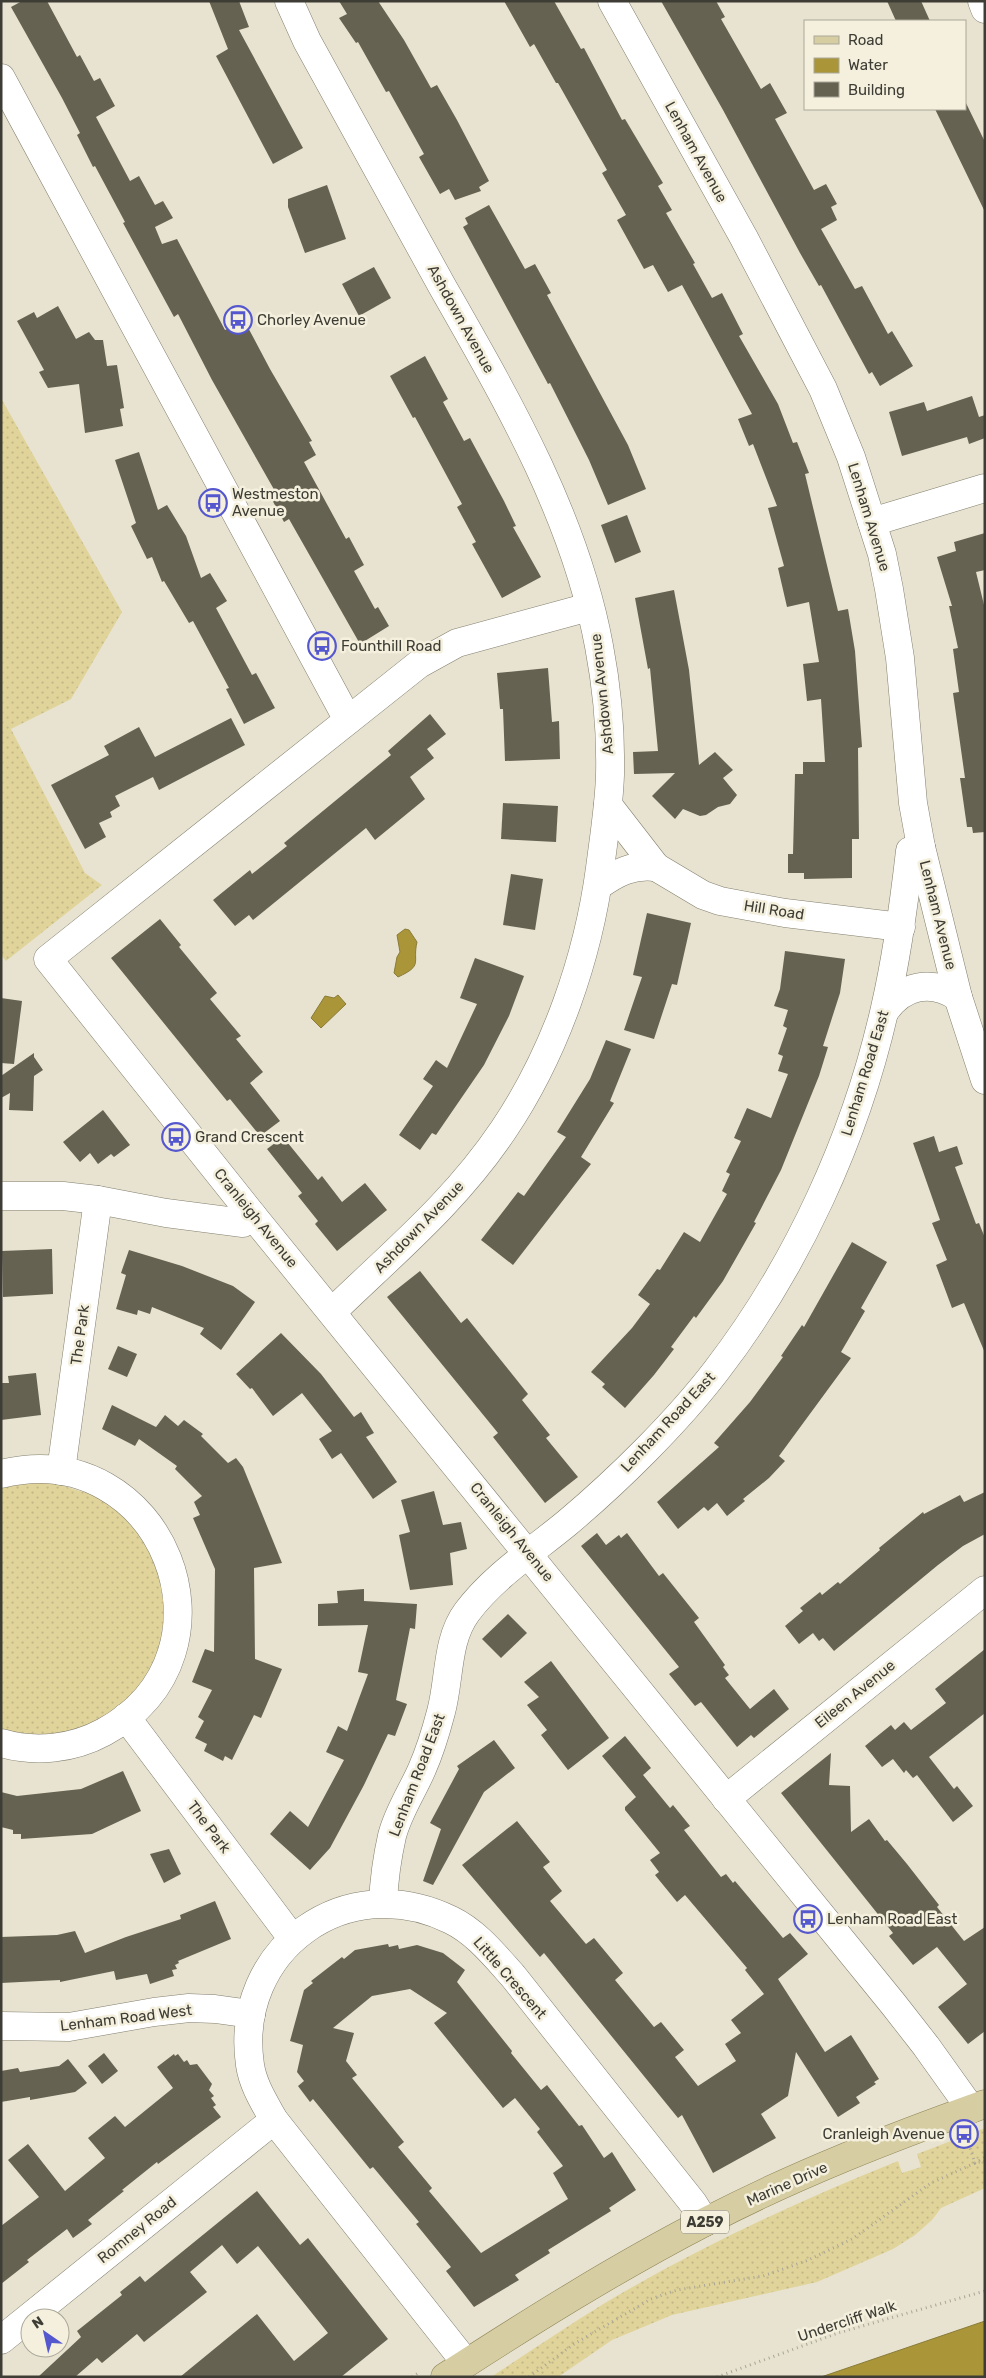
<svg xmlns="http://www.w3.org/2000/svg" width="986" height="2378" viewBox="0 0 986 2378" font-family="Rubik,sans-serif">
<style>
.grass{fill:url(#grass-dots)}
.water{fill:#aa9639;stroke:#8a7b38}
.building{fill:#666252;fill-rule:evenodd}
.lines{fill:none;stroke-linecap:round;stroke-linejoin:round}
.minor-casing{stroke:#837f6e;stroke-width:29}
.major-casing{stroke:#8f8455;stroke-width:29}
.path{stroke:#a9a697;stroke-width:3;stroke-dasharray:1 4;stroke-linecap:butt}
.minor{stroke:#fff;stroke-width:28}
.major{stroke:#d6cda3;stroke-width:28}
.labels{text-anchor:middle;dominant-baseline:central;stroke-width:5;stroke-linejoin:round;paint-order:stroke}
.shield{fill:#f4f0dd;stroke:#757367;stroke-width:1}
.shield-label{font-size:14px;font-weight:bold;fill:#3e3d35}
.street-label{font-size:15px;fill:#3e3d35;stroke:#f4f0dd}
.poi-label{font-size:15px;fill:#3e3d35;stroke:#f4f0dd;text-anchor:start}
</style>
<defs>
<pattern id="grass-dots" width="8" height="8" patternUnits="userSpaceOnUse" patternTransform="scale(1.25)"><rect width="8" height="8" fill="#e1d49a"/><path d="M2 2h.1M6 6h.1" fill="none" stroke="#c2b785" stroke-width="1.8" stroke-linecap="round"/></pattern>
</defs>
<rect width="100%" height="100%" fill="#e7e3d0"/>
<g class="grass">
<path d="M1 398 122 612 71 699 11 729 85 873 102 885 6 961 1 955Z"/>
<path d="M41 1479 109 1500 156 1554 167 1625 153 1671 123 1709 58 1739 1 1735V1484Z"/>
<path d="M985 2128V2188L941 2208 932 2220 915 2235 893 2249 817 2282 672 2315 612 2340 558 2377H491C534 2349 577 2319 622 2293 710 2242 803 2199 898 2161L902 2173 921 2167 917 2154Z"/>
</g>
<g class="water">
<path d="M405 929 409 930 417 942C412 963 424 965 398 977L394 973 397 957 400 952 397 935Z"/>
<path d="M338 995 346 1004 321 1028 311 1018 325 996 334 998Z"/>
<path d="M985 2321V2377H821Z"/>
</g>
<g class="building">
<path d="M22 1H47L77 57 80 55 94 81 100 78 115 106 96 117 130 181 139 176 155 205 163 201 173 218 155 227 162 244 177 239 225 330 244 320 270 369 312 441 309 442 316 455 304 462 346 539 349 537 364 565 354 571 375 609 378 607 389 626 360 644 289 519 284 522 270 496 276 493 212 380 178 314 174 317 123 223 125 222 95 166 93 167 77 135 80 133 62 98 11 7Z"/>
<path d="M209 1H239L249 27 239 30 303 148 273 164 216 56 228 49Z"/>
<path d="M339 1H378L404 40 431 88 437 85 457 120 489 181 479 187 481 191 455 200 449 189 440 194 419 157 424 154 389 91 386 92 358 42 356 43 339 18 347 14Z"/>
<path d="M504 1H554L581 49 584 48 622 120 625 119 663 183 658 186 672 210 666 213 695 263 693 264 712 298 722 293 743 334 739 336 778 404 793 443 797 442 809 473 805 474 838 611 848 609 855 651 862 747 858 748 859 839H852V878L804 879V873H788V854H793L795 774H803V762H825L821 699 807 701 803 664 819 662 809 602 787 607 778 568 784 566 768 508 777 506 753 444 749 446 738 419 752 414 682 285 668 292 653 265 644 269 617 220 626 215 602 173 607 170 558 83H556L534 44 530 47Z"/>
<path d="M661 1H716L725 17 721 19 761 89 770 83 787 113 775 119 814 190 826 184 837 204 831 207 837 220 821 229 855 289 862 286 888 334 892 331 913 366 880 386 872 372 869 374 821 285 819 286 800 253 723 110Z"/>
<path d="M887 1H921L930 21H896Z"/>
<path d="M965 101 985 142V212L935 109H965Z"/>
<path d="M327 185 346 239 305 253 288 207V199Z"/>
<path d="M489 205 525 269 535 264 551 293 547 295 628 445 646 489 608 505 589 460 550 383 548 384 463 227 468 224 465 218Z"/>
<path d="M374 267 391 298 359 316 342 284Z"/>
<path d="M58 306 76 339 89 332 95 340H103L107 366 117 365 124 408 120 409 123 426 85 433 79 384 48 388 39 372 44 370 17 321 34 312 37 318Z"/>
<path d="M425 356 448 399 443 402 464 441 470 438 504 501 516 526 513 527 541 577 502 598 472 544 476 542 457 507 462 504 415 417 413 418 390 376Z"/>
<path d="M972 396 979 417 985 415V438L969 444 967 437 902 456 889 412 924 402 927 411Z"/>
<path d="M139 452 158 510 167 505 186 536 201 578 210 573 227 601 216 608 252 675 256 673 275 708 244 724 226 689 229 688 193 621 189 623 164 581 162 582 152 557 147 559 131 526 136 523 115 460Z"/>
<path d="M627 515 641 552 615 563 601 525Z"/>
<path d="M985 533V570L976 572 985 609V832L973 833 972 827H967L960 778H965L953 693 959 692 953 649 958 648 949 606H952L937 557 956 551 954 542Z"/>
<path d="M674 590 689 670 699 765 715 752 733 770 723 778 737 795 730 804 718 807 706 815 700 816 683 809 675 819 652 796 675 773 634 774 633 752 658 751 650 668 648 669 635 598Z"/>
<path d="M548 668 552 722 559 721 560 759 505 761 503 709H500L497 673Z"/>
<path d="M430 714 446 734 427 749 434 758 410 777 425 799 375 840 366 828 253 920 249 915 235 926 213 900 250 870 252 874 287 846 284 843 391 755 388 751Z"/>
<path d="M231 718 245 745 159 790 153 777 115 796 120 806 110 812 112 817 99 823 106 837 85 849 51 785 109 755 104 746 139 727 155 757Z"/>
<path d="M503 803 558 806 556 842 501 839Z"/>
<path d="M511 874 543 879 535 930 503 925Z"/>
<path d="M647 913 691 923 677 985 672 984 654 1039 624 1030 642 977 633 975Z"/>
<path d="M160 919 181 945 179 947 217 993 210 999 241 1036 236 1039 263 1072 250 1083 280 1121 260 1136 230 1099 227 1101 111 958Z"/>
<path d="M785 951 845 959 840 993 823 1046 828 1047 819 1076 781 1170 754 1222 756 1223 723 1281 696 1318 694 1316 671 1347 674 1349 654 1375 625 1408 602 1387 605 1384 591 1372 632 1328 650 1304 638 1295 657 1269 660 1270 684 1232 700 1242 727 1194 722 1191 730 1174 726 1172 741 1141 734 1138 747 1108 771 1118 788 1074 778 1071 783 1056 778 1054 787 1028 783 1026 788 1010 774 1006 780 989Z"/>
<path d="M475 958 524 976 509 1016 484 1065 436 1135 432 1133 420 1150 399 1135 433 1086 423 1079 436 1060 447 1068 477 1004 460 998Z"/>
<path d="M1 998 22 1001 14 1064 1 1063Z"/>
<path d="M606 1040 631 1049 610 1101 614 1103 581 1157 591 1164 513 1265 481 1240 518 1192 524 1196 566 1137 557 1132 590 1079Z"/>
<path d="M34 1053V1057L43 1070 34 1076 33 1111 9 1110 10 1093 1 1098V1076Z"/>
<path d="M103 1110 130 1145 114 1157 111 1154 98 1164 90 1153 80 1162 63 1142Z"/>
<path d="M934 1136 939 1152 957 1146 963 1164 955 1167 976 1224 979 1223 985 1238V1353L964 1303 952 1308 936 1265 947 1260 932 1223 940 1220 913 1143Z"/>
<path d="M283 1137 318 1180 322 1176 342 1202 365 1183 387 1210 337 1251 315 1224 318 1221 298 1196 302 1193 267 1149Z"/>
<path d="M852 1242 887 1262 861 1308 865 1311 841 1352 851 1358 779 1456 785 1461 769 1478 743 1499 745 1501 727 1516 717 1503 708 1511 704 1507 678 1529 657 1502 719 1447 714 1443 750 1402 783 1357 781 1356 802 1325 804 1327Z"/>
<path d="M52 1249 53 1294 3 1297 2 1251Z"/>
<path d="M129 1250 182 1266 233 1286 255 1302 221 1350 200 1334 204 1328 152 1307 150 1314 138 1310 137 1315 116 1309 126 1275 121 1273Z"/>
<path d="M420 1271 461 1323 467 1318 528 1394 522 1400 550 1435 546 1438 578 1477 545 1503 493 1437 498 1433 387 1297Z"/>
<path d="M281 1333 321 1374 354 1417 361 1412 374 1433 366 1437 397 1482 373 1499 341 1453 332 1459 319 1439 332 1431 302 1393 273 1416 252 1388 250 1389 236 1374Z"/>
<path d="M118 1346 137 1354 127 1377 108 1369Z"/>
<path d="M36 1373 41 1415 1 1420V1383H9L8 1376Z"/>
<path d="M112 1405 156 1427 165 1415 178 1426 184 1420 203 1434 201 1436 228 1463 236 1458 243 1467 282 1563 254 1568 255 1659 282 1669 261 1718 254 1715 232 1760 225 1756 223 1761 204 1751 207 1744 195 1738 204 1721 198 1717 212 1690 192 1682 205 1649 214 1652 215 1569 193 1518 200 1515 194 1502 202 1496 175 1469 177 1466 139 1439 135 1446 102 1429Z"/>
<path d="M434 1491 443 1525 461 1522 467 1549 450 1553 453 1585 410 1590 399 1535 410 1532 401 1500Z"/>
<path d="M985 1492V1534L963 1546 938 1565 834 1651 823 1638 819 1641 813 1633 799 1644 785 1626 803 1611 800 1608 820 1592 822 1595 838 1582 840 1584 880 1550 879 1548 923 1512 924 1514 960 1495 964 1502Z"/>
<path d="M597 1533 606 1545 619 1535 621 1538 627 1533 659 1576 663 1573 699 1618 694 1622 725 1665 723 1667 729 1675 725 1678 750 1709 774 1689 789 1709 754 1738 751 1735 737 1747 701 1702 695 1706 669 1674 679 1667 581 1546Z"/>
<path d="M364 1589V1601L417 1604 415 1629 410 1628 396 1700 407 1704 395 1736 388 1734 364 1785 330 1848 310 1870 270 1834 290 1811 308 1827 344 1760 326 1752 338 1726 347 1731 368 1674 358 1672 368 1625 318 1626V1604L338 1603 337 1591Z"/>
<path d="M508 1614 527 1633 501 1658 482 1639Z"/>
<path d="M985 1649V1713L929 1757 954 1789 957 1786 973 1806 953 1822 917 1775 913 1778 906 1770 904 1773 893 1759 882 1767 865 1746 891 1725 895 1730 904 1722 911 1730 946 1703 935 1689Z"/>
<path d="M551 1661 609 1738 568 1770 541 1735 547 1730 527 1705 539 1697 524 1682Z"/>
<path d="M625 1736 651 1768 643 1775 670 1808 673 1805 690 1826 684 1830 721 1877 726 1874 733 1883 735 1881 783 1938 790 1933 808 1954 778 1979 825 2052 851 2035 879 2079 874 2082 876 2084 856 2097 860 2103 838 2117 796 2052 788 2096 761 2114 776 2138 713 2173 682 2115 678 2118 544 1953 540 1957 462 1865 517 1821 550 1862 543 1867 562 1891 550 1901 586 1944 594 1938 623 1973 615 1980 654 2027 661 2022 684 2050 675 2057 698 2086 736 2061 725 2044 741 2033 731 2020 764 1994 745 1970 747 1968 685 1895 677 1902 655 1875 659 1872 650 1860 660 1853 625 1810V1807L636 1797 602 1756Z"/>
<path d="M494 1740 515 1768 484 1792 433 1885 423 1881 441 1829 430 1823 459 1769 457 1766Z"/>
<path d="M831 1753 829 1785 850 1786 851 1832 869 1819 885 1841 887 1840 907 1864 939 1905 937 1907 964 1941 985 1927V2031L968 2044 938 2007 967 1984 937 1947 913 1965 889 1936 893 1933 781 1793Z"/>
<path d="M123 1771 141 1811 92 1834 21 1839V1834H13V1830L1 1827V1792L17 1796 81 1789Z"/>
<path d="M169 1849 181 1874 164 1883 150 1854Z"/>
<path d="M215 1901 231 1939 178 1961 179 1963 175 1965 177 1969 172 1970 174 1976 150 1984 147 1974 116 1980 114 1971 60 1982V1980L1 1983V1937L57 1935 75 1931 85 1953 126 1937 181 1919 180 1915Z"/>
<path d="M388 1944 389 1947 398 1945 399 1949 417 1945 443 1953 465 1970 457 1982 512 2051 511 2053 541 2090 547 2085 579 2126 582 2125 604 2158 612 2152 636 2190 609 2208 611 2211 548 2250 550 2253 515 2275 519 2280 474 2307 446 2271 451 2267 416 2224 419 2222 373 2167 370 2169 313 2099 310 2102 298 2086 304 2081 297 2072 303 2045 290 2041 304 1990 313 1983 311 1981 342 1957 344 1959 355 1950ZM410 1989 447 2013 434 2023 503 2108 515 2098 540 2129 537 2132 563 2166 553 2173 568 2199 481 2253 429 2191 432 2188 398 2147 404 2142 352 2078 357 2075 346 2061 354 2033 333 2028 372 1996Z"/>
<path d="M104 2053 118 2071 102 2084 88 2066Z"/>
<path d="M174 2054 175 2056 178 2054 184 2062 187 2060 190 2065 197 2064 212 2084 209 2090 214 2096 211 2098 216 2105 213 2107 221 2117 158 2164 157 2162 122 2190 124 2191 88 2220 92 2224 73 2238 67 2229 27 2260 29 2262 1 2284V2226L39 2197 8 2160 28 2144 65 2191 105 2158 88 2138 115 2116 125 2127 173 2088 157 2067Z"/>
<path d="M68 2059 87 2083 75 2092 30 2100V2097L1 2102V2071L18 2068 20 2072 59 2066Z"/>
<path d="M257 2191 300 2245 308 2238 388 2339 341 2377H180L257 2314 294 2361 328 2333 258 2246 237 2264 222 2245 190 2272 207 2292 144 2342 137 2334 102 2363 97 2358 75 2377H38L81 2337 77 2331 122 2295 120 2292 140 2276 145 2282Z"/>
</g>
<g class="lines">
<defs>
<g id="minor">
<path d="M289 1 307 41C352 123 397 205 442 286 507 400 575 516 599 646 607 688 611 733 610 775 609 806 604 837 600 868 588 958 555 1053 504 1129 455 1202 395 1251 333 1311"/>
<path d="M612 1 744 238 823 389 851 457 882 554 889 589 900 658 913 803 921 847 958 997 985 1080"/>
<path d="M982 1 985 9"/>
<path d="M1 78 348 720"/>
<path d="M872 522 985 488"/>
<path d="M589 607 457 643 419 664 48 959 253 1216 894 2005 926 2046 971 2109"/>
<path d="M608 805 656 867 703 895 720 901 785 913 901 927"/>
<path d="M598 886C616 873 633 864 656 867"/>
<path d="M885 1011C903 985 931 979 958 997"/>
<path d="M1 1196H63L98 1200 166 1213 243 1223 253 1216"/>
<path d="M61 1471 98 1200"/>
<path d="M1 1474C162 1434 249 1653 104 1732 73 1749 35 1753 1 1743"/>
<path d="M126 1717 292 1938"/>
<path d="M726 1799 985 1590"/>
<path d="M383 1903C384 1881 387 1858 392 1836 398 1812 412 1792 422 1769 430 1751 436 1731 441 1712 450 1679 446 1640 467 1612 493 1577 533 1551 567 1523 617 1481 676 1423 716 1371 797 1266 856 1137 885 1008 897 956 904 904 910 851L921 847"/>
<path d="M1 2026 69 2027 154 2012 189 2008 215 2009 251 2014"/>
<path d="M1 2340 274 2120"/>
<path d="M466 2363 274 2120C264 2102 253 2085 250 2065 233 1949 347 1868 451 1920 476 1932 495 1956 513 1976L693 2203 705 2222"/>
</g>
<path id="major" d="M445 2377C530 2322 616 2268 705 2222 795 2175 890 2138 985 2104"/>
</defs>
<use href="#minor" class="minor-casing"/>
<use href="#major" class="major-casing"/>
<g class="path">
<path d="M967 2139 975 2163 985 2157"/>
<path d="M412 2377 420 2372"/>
<path d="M529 2377 574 2344 651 2299 677 2290 763 2276 806 2261 852 2239 931 2183 975 2163 985 2161"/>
<path d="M717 2377 838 2333 985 2291"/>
</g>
<use href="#minor" class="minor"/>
<use href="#major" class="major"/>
</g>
<defs>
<symbol id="bus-ring" viewBox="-11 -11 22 22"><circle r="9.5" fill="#f4f0dd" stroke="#5557cf" stroke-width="1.5"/><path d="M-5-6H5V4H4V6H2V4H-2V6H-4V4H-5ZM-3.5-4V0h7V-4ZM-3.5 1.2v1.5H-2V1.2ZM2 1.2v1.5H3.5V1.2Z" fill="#5557cf"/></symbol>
</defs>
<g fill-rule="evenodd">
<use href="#bus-ring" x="222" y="304" width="32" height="32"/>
<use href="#bus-ring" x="197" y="487" width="32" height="32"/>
<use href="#bus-ring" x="306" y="630" width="32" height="32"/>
<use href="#bus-ring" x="160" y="1121" width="32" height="32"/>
<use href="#bus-ring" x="792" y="1903" width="32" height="32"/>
<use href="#bus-ring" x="948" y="2118" width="32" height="32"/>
</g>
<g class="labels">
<rect class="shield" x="681" y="2210.5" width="48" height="23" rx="4"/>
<g class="shield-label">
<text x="705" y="2222">A259</text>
</g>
<g class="street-label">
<text transform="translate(696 152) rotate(61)">Lenham Avenue</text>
<text transform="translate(461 319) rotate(61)">Ashdown Avenue</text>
<text transform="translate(869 517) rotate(73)">Lenham Avenue</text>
<text transform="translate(602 694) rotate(-96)">Ashdown Avenue</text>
<text transform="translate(774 910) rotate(9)">Hill Road</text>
<text transform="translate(938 915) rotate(76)">Lenham Avenue</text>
<text transform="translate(865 1073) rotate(-73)">Lenham Road East</text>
<text transform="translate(256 1218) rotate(51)">Cranleigh Avenue</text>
<text transform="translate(419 1227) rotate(-46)">Ashdown Avenue</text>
<text transform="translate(80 1335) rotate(-82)">The Park</text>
<text transform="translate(668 1422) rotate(-47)">Lenham Road East</text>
<text transform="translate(512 1532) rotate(51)">Cranleigh Avenue</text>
<text transform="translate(855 1694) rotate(-39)">Eileen Avenue</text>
<text transform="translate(417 1775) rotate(-69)">Lenham Road East</text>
<text transform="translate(209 1827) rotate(53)">The Park</text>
<text transform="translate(510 1978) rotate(49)">Little Crescent</text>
<text transform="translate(126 2018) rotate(-7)">Lenham Road West</text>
<text transform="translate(787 2184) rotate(-24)">Marine Drive</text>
<text transform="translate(137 2230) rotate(-39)">Romney Road</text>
<text transform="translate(847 2321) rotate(-18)">Undercliff Walk</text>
</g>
<g class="poi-label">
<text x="257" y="320">Chorley Avenue</text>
<text x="232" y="494">Westmeston<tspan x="232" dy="17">Avenue</tspan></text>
<text x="341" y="646">Founthill Road</text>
<text x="195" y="1137">Grand Crescent</text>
<text x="827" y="1919">Lenham Road East</text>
<text x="945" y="2134" text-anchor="end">Cranleigh Avenue</text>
</g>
</g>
<rect width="986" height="2378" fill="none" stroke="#3e3d35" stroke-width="5"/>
<rect x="804" y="20" width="162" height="90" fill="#f4f0dd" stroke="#aba89a"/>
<rect x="814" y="36" width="25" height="8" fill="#d6cda3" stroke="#aba89a"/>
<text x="848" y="45" font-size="15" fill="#3e3d35">Road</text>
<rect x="814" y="58" width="25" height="15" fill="#aa9639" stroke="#aba89a"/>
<text x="848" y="70" font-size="15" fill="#3e3d35">Water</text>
<rect x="814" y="82" width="25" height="15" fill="#666252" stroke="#aba89a"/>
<text x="848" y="95" font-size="15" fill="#3e3d35">Building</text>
<g transform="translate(45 2333) rotate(326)"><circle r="24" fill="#f4f0dd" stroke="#aba89a"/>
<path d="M0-4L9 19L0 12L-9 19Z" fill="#5557cf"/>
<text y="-8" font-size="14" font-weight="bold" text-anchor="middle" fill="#3e3d35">N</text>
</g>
</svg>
